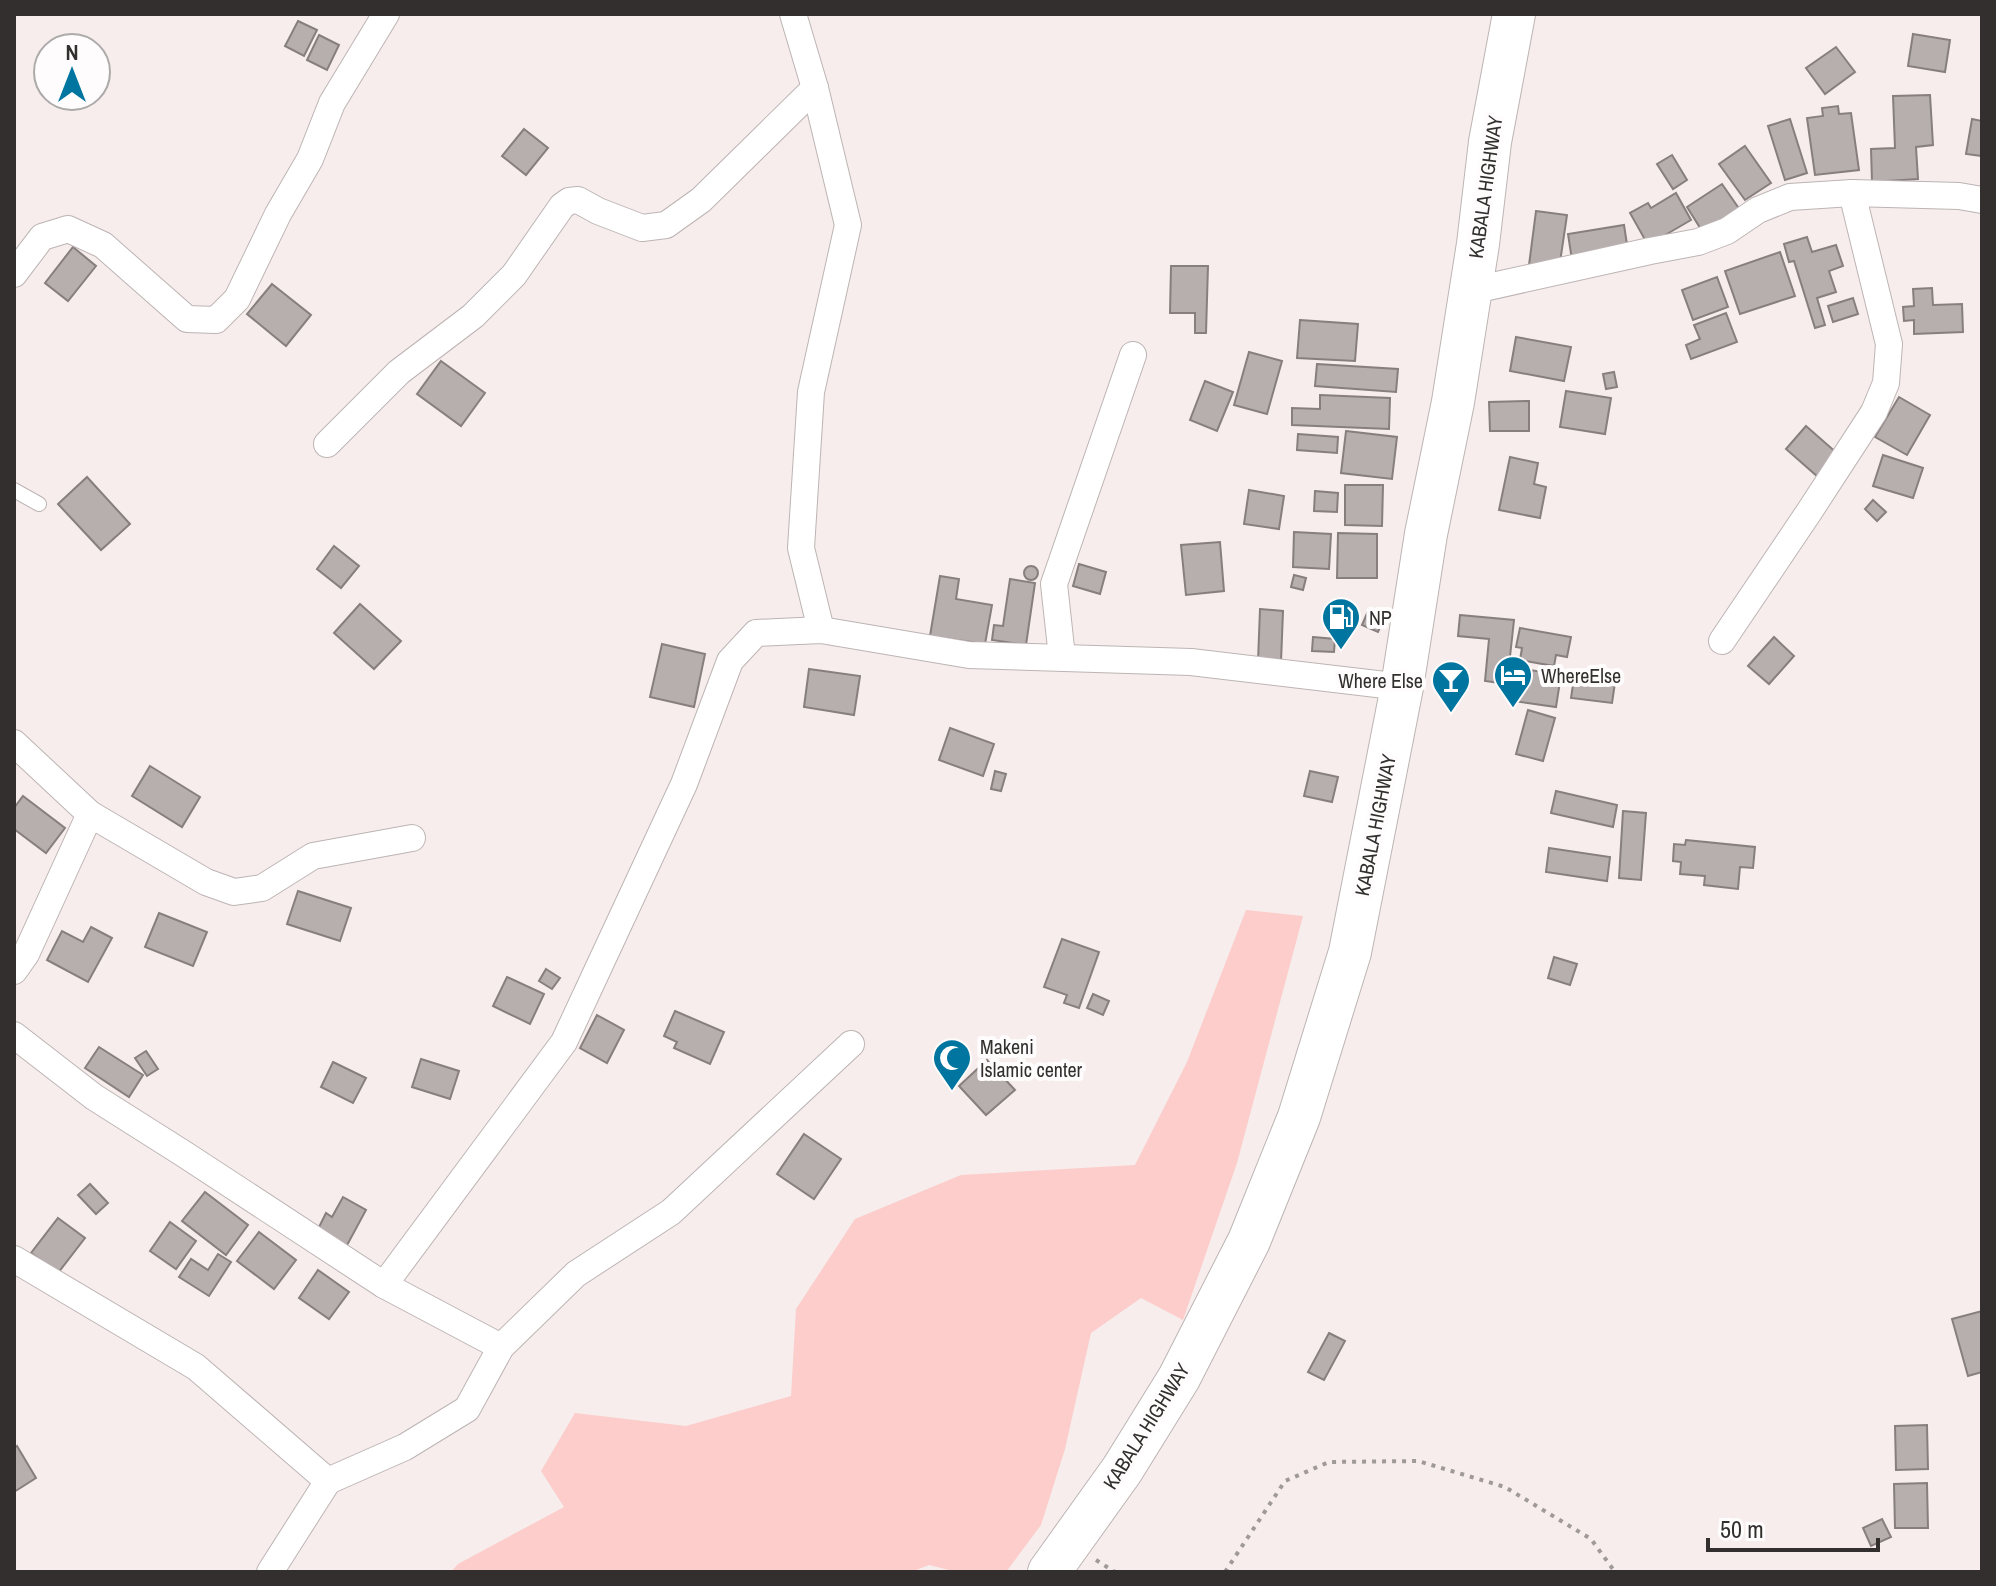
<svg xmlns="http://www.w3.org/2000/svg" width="1996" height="1586" viewBox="0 0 1996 1586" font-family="'Archivo Narrow',sans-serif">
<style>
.green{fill:#fccdca}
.building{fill:#b7aeae;stroke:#877f7e;stroke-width:2}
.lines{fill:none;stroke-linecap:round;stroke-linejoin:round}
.service-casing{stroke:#bdb4b4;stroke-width:16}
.minor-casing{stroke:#bdb4b4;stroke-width:28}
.primary-casing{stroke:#bdb4b4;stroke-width:44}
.path{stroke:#a09999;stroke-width:4;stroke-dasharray:4 6;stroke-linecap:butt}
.service{stroke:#fff;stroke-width:14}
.minor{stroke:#fff;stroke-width:26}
.primary{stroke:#fff;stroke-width:42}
.labels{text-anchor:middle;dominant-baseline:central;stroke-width:8;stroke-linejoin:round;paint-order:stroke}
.street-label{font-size:20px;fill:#332f2f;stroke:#fefcfc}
.poi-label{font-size:20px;fill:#332f2f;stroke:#fefcfc;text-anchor:start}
</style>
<rect width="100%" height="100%" fill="#f6edec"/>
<path class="green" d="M1246 910 1303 916 1237 1163 1183 1320 1141 1298 1091 1333 1065 1449 1041 1525 1006 1572H957L929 1565 911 1572H451L458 1564 564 1507 541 1471 575 1413 686 1426 791 1396 796 1309 855 1219 961 1175 1135 1165 1187 1062Z"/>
<g class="building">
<path d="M298 21 317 30 304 56 285 46Z"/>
<path d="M1913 34 1950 40 1945 72 1908 66Z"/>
<path d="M319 35 339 45 327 70 307 60Z"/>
<path d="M1836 47 1855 72 1825 94 1806 68Z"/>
<path d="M1930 95 1933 145 1916 147 1918 179 1872 182 1871 149 1895 148 1893 96Z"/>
<path d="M1838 106 1839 114 1851 113 1859 170 1815 175 1807 118 1823 116 1822 108Z"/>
<path d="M1790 119 1807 173 1785 180 1768 126Z"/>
<path d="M1972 119 1982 121V156L1966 154Z"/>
<path d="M524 129 548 148 526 175 502 156Z"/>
<path d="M1745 146 1771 183 1745 200 1719 164Z"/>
<path d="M1672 155 1687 180 1673 189 1657 164Z"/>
<path d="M1722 184 1740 210 1704 234 1687 207Z"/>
<path d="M1676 193 1691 220 1648 245 1630 213 1648 203 1651 208Z"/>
<path d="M1536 211 1567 215 1559 269 1529 265Z"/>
<path d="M1624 225 1628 251 1572 260 1568 234Z"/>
<path d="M1807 237 1812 252 1836 245 1843 266 1829 271 1836 292 1817 298 1825 325 1815 328 1794 261 1789 262 1784 244Z"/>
<path d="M73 247 96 266 68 301 45 283Z"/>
<path d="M1780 252 1795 296 1740 314 1725 271Z"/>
<path d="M1171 266H1208L1206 333H1195V313H1170Z"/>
<path d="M1717 277 1728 307 1693 320 1682 290Z"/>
<path d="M272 284 311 315 286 346 247 314Z"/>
<path d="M1932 288 1933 305 1962 304 1963 332 1914 334V320L1904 321 1903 307 1914 306 1913 289Z"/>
<path d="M1853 298 1858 314 1833 322 1828 306Z"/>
<path d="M1726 313 1737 342 1691 359 1686 345 1700 339 1694 325Z"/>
<path d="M1300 320 1358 324 1355 361 1297 358Z"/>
<path d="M1516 337 1571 347 1564 381 1510 371Z"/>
<path d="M1249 352 1282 361 1267 414 1234 405Z"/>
<path d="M441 361 485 393 461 426 417 394Z"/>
<path d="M1317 364 1398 369 1396 392 1315 386Z"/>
<path d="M1614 372 1617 387 1606 389 1603 374Z"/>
<path d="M1205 381 1233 392 1217 431 1190 420Z"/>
<path d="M1566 391 1611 398 1605 434 1560 427Z"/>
<path d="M1320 395 1390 398 1389 429 1292 425V408L1320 409Z"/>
<path d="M1899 397 1930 415 1907 455 1875 437Z"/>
<path d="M1529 401V431H1490L1489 402Z"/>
<path d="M1806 426 1838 454 1818 477 1786 449Z"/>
<path d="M1346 431 1397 437 1392 479 1341 473Z"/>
<path d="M1298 434 1338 437 1337 453 1297 450Z"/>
<path d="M1883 455 1923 468 1913 498 1873 486Z"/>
<path d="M1510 457 1538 463 1534 484 1546 487 1540 518 1499 510Z"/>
<path d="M87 477 130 524 101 550 58 504Z"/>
<path d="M1345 485H1383L1382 526 1345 525Z"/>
<path d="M1249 490 1284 496 1279 529 1244 524Z"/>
<path d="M1315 491 1338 493 1337 512 1314 511Z"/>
<path d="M1873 500 1886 512 1877 521 1865 509Z"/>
<path d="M1294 532 1331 534 1329 569 1293 567Z"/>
<path d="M1338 533 1377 534V578H1337Z"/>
<path d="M1220 542 1224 591 1186 595 1181 545Z"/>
<path d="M334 546 359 566 341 588 317 569Z"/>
<path d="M1079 564 1106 572 1100 594 1073 586Z"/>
<circle cx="1031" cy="573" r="7"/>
<path d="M1294 575 1306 578 1303 590 1291 587Z"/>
<path d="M940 576 959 579 956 599 992 605 985 644 930 636Z"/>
<path d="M1010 579 1035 583 1026 645 992 640 994 625 1003 626Z"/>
<path d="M360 604 401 641 374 669 334 633Z"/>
<path d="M1260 609 1283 611 1281 662 1258 661Z"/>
<path d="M1368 611 1384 618 1378 632 1362 625Z"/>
<path d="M1460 615 1514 620 1507 684 1485 681 1489 639 1458 636Z"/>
<path d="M1520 628 1571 637 1567 657 1556 655 1554 666 1520 660 1522 648 1516 647Z"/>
<path d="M1313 637 1335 639 1334 652 1312 651Z"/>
<path d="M1774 637 1794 656 1769 684 1748 666Z"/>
<path d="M662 644 705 654 694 707 650 697Z"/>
<path d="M1518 668 1561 675 1556 707 1513 701Z"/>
<path d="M809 669 860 676 854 715 804 707Z"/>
<path d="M1575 671 1616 676 1612 703 1571 698Z"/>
<path d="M1528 710 1555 718 1543 761 1516 754Z"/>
<path d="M950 728 994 744 983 776 939 760Z"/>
<path d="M150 766 200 797 182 827 132 796Z"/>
<path d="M995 771 1006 774 1001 791 991 789Z"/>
<path d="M1310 771 1338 777 1332 802 1304 796Z"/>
<path d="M1556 791 1617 805 1613 827 1551 813Z"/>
<path d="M23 796 65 828 46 853 14 829V808Z"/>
<path d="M1623 811 1646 813 1641 880 1619 878Z"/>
<path d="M1686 840 1755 847 1753 868 1740 867 1738 889 1704 885 1705 876 1680 874 1681 862 1673 861 1674 844 1685 845Z"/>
<path d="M1549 848 1610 857 1607 881 1546 872Z"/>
<path d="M298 891 351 908 340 941 287 924Z"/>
<path d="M159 913 207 932 193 966 145 947Z"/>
<path d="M91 927 112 938 88 982 47 960 62 931 83 942Z"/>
<path d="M1062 939 1099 952 1079 1008 1064 1003 1067 995 1044 987Z"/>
<path d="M1554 957 1577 964 1570 985 1548 978Z"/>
<path d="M546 969 560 978 552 989 539 981Z"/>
<path d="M507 977 544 994 530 1024 493 1006Z"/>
<path d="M1093 994 1109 1001 1103 1015 1087 1008Z"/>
<path d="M675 1011 724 1032 710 1064 674 1048 677 1042 664 1036Z"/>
<path d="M597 1015 624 1030 607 1063 580 1048Z"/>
<path d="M99 1047 143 1075 129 1097 85 1068Z"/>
<path d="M146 1051 158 1069 147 1076 135 1058Z"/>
<path d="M421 1059 459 1071 450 1099 412 1087Z"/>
<path d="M987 1060 1015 1090 986 1115 959 1086Z"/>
<path d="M333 1062 366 1078 353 1103 321 1087Z"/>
<path d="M804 1134 841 1159 814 1199 777 1174Z"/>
<path d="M90 1184 108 1203 96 1214 78 1195Z"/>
<path d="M205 1192 248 1225 226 1255 182 1221Z"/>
<path d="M343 1197 366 1210 345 1249 316 1233 326 1213 332 1217Z"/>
<path d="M58 1218 85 1238 58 1273 31 1253Z"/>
<path d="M170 1222 196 1241 176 1269 150 1251Z"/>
<path d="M259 1232 296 1260 274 1289 237 1261Z"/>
<path d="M218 1254 231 1262 209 1296 179 1277 191 1259 208 1270Z"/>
<path d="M318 1270 349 1292 329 1319 299 1298Z"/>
<path d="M1982 1311V1372L1968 1376 1952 1319Z"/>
<path d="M1329 1333 1345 1341 1324 1380 1308 1372Z"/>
<path d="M1927 1425 1928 1469 1896 1470 1895 1426Z"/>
<path d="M17 1446 36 1478 14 1492V1448Z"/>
<path d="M1927 1483 1928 1528H1895L1894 1484Z"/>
<path d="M1882 1519 1891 1537 1871 1546 1863 1528Z"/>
</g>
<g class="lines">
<defs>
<path id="service" d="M14 490 39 504"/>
<g id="minor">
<path d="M793 14 815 88 848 225 811 392 801 548 821 630"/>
<path d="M14 274 42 237 68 229 103 245 187 319 216 320 237 299 278 214 310 159 332 103 386 14"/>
<path d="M1470 291 1650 251 1698 242 1727 231 1758 210 1790 197 1852 193 1959 196 1982 200"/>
<path d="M327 444 399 372 473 316 514 275 562 206 569 201 578 200 598 211 642 228 666 225 701 200 815 88"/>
<path d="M1722 641 1809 512 1874 412 1886 383 1889 344 1852 193"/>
<path d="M1062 657 1054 584 1133 355"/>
<path d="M14 743 90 814 206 882 234 892 262 888 313 856 412 838"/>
<path d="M14 971 26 954 90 814"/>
<path d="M14 1035 94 1097 184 1154 384 1285 501 1347"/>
<path d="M14 1259 196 1367 328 1481 270 1572"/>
<path d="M384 1285 564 1042 684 784 730 661 756 633 821 630 969 655 1191 662 1402 687"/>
<path d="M328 1481 405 1447 467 1409 501 1347 576 1274 671 1212 851 1044"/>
</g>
<path id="primary" d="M1049 1572 1122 1470 1179 1378 1249 1241 1299 1117 1350 952 1402 687 1426 534 1453 402 1478 244 1490 142 1514 14"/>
</defs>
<use href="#service" class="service-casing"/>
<use href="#minor" class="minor-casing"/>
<use href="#primary" class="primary-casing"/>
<g class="path">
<path d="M1096 1560 1115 1572"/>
<path d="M1225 1572 1285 1481 1329 1462 1418 1461 1505 1487 1591 1539 1615 1572"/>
</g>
<use href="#service" class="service"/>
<use href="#minor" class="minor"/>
<use href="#primary" class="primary"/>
</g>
<defs>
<symbol id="fuel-pin" viewBox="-11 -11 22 30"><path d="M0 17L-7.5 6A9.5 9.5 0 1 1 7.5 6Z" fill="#00759f" stroke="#fefcfc"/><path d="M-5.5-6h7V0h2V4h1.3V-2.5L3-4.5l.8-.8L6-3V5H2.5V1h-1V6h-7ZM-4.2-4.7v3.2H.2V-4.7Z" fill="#fff"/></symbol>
<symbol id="hotel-pin" viewBox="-11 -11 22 30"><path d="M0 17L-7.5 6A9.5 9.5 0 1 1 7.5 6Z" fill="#00759f" stroke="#fefcfc"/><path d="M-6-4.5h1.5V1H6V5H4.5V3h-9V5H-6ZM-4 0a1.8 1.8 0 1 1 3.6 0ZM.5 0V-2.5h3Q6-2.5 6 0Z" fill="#fff"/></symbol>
<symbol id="bar-pin" viewBox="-11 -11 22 30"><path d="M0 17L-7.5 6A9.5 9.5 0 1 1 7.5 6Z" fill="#00759f" stroke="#fefcfc"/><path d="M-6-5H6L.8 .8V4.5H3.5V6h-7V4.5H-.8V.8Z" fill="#fff"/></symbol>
<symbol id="mosque-pin" viewBox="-11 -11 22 30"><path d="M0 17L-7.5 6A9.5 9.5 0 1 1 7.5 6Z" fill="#00759f" stroke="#fefcfc"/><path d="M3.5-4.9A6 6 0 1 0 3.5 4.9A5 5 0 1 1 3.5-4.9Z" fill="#fff"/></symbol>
</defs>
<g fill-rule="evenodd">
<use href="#fuel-pin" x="1319" y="595" width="44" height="60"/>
<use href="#hotel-pin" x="1491" y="653" width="44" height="60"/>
<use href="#bar-pin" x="1429" y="658" width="44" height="60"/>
<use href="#mosque-pin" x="930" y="1036" width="44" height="60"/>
</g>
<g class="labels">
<g class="street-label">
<text transform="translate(1485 187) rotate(-82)">KABALA HIGHWAY</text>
<text transform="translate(1375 825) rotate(-79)">KABALA HIGHWAY</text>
<text transform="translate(1146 1426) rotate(-58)">KABALA HIGHWAY</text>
</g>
<g class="poi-label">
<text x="1369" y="617">NP</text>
<text x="1541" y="675">WhereElse</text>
<text x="1423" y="680" text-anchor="end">Where Else</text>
<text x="980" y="1046">Makeni<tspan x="980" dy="23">Islamic center</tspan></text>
</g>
</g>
<rect width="1996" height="1586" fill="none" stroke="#332f2f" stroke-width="32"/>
<g transform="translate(72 72)"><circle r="38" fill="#fefcfc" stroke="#adaaaa" stroke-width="2"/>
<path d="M0-6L14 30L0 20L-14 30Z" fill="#00759f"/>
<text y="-12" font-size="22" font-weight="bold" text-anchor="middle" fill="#332f2f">N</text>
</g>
<path d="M1708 1538v12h170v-12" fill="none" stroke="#332f2f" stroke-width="4"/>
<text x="1720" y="1538" font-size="24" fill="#332f2f" stroke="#fefcfc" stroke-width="6" paint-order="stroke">50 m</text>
</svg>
